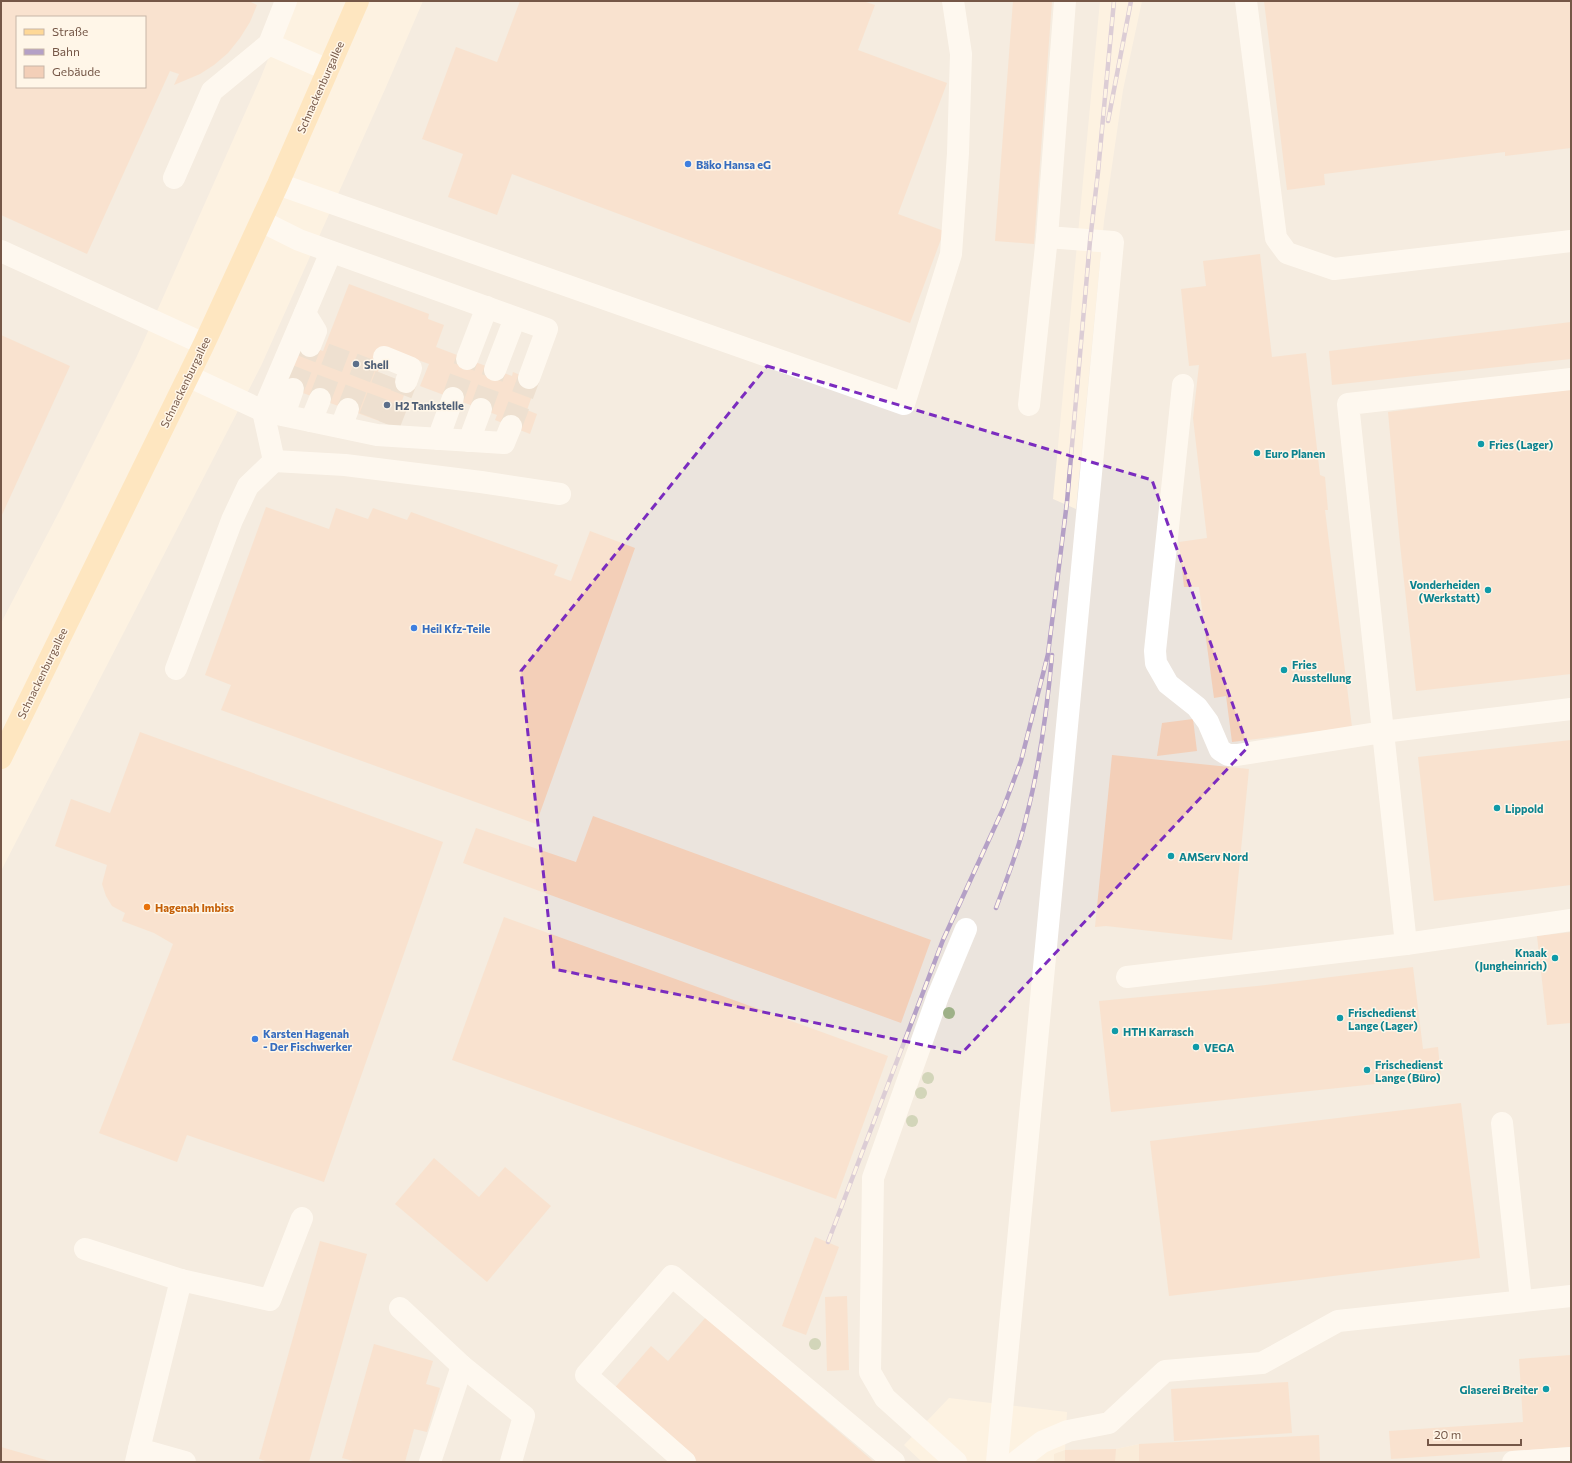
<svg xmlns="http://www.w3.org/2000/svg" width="1572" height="1463" viewBox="0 0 1572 1463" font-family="Commissioner,sans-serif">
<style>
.residential{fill:#f5e4cf}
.industrial{fill:#ebe4dd;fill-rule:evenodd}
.building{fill:#f3cfb8;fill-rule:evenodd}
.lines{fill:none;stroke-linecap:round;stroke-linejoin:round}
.minor-tunnel{stroke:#dbcbba;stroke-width:22;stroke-dasharray:22 11;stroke-linecap:butt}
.minor{stroke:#fff;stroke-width:22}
.major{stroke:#fed897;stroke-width:22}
.rail-casing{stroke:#b4a0c6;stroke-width:4.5}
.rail{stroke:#fff6e8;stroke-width:3;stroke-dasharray:9;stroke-linecap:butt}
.tree{fill:#9eb188}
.marked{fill:none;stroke:#7b2cbf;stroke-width:3;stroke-dasharray:8 5;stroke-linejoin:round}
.shop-dot{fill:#3f7fe0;stroke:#fff6e8;stroke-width:1.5}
.service-dot{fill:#5c6f8a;stroke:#fff6e8;stroke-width:1.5}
.culture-dot{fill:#0f9aa8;stroke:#fff6e8;stroke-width:1.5}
.food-dot{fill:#e8710a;stroke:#fff6e8;stroke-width:1.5}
.labels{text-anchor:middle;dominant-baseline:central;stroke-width:3;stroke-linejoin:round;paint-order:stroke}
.street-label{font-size:11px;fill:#755747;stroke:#fff6e8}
.shop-label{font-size:11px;font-weight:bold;fill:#366cbe;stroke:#fff6e8;text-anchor:start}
.service-label{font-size:11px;font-weight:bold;fill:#4e5e75;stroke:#fff6e8;text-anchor:start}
.culture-label{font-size:11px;font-weight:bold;fill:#0d838f;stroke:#fff6e8;text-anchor:start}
.food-label{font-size:11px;font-weight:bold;fill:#c56008;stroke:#fff6e8;text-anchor:start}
</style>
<rect width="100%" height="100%" fill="#fdf2e1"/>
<path class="residential" d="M1139 1444V1462H1054V1454L1065 1450 1116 1449Z"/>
<g class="industrial">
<path d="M1 1H291L261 77 137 356 59 512 1 623ZM17 17H145V87H17Z"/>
<path d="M423 1H1100L1053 499 1076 509 1104 221 1123 90 1142 1H1571V1462H1139V1444L1116 1449 1065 1450 1067 1412 949 1398 904 1445 922 1462H1V871L261 366 386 87Z"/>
</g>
<g class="building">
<path d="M1 1H251V2L257 5 250 22 240 38 228 53 214 65 200 74 174 85 179 74 170 71 87 254 1 215ZM17 17H145V87H17Z"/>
<path d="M520 1H863L875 5 858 50 947 83 898 214 944 231 910 323 512 174 497 215 448 197 463 154 422 139 456 47 497 62Z"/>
<path d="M1013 1H1052L1034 244 995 241Z"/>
<path d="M1264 1H1571V148L1505 156V152L1324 174 1325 185 1287 190Z"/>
<path d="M1260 254 1272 357 1306 353 1320 475 1325 477 1328 510H1325L1352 727 1232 742 1226 696 1214 698 1199 587H1184L1179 542 1207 538 1193 418 1199 365 1189 366 1181 289 1206 286 1203 261Z"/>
<path d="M349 284 429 314 428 319 444 325 436 347 512 376 513 372 537 382 527 410 537 414 530 434 495 420 497 415 420 386 429 364 387 349 378 372 408 384 393 426 281 385 297 342 323 351Z"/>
<path d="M1571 322V359L1332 385 1329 351Z"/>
<path d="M1 335 70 366 1 517Z"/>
<path d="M1571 388V674L1416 691 1400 544 1388 412Z"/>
<path d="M266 507 329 529 336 508 368 519 373 508 407 520 411 512 558 565 554 575 571 581 590 531 635 548 536 824 221 710 231 685 205 675Z"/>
<path d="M1193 719 1197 751 1157 756 1162 723Z"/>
<path d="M140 732 443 842 324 1182 187 1135 177 1162 99 1133 173 944 154 933 122 921 125 913 112 906 106 896 102 884 107 865 55 846 71 799 110 813Z"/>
<path d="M1571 740V885L1434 901 1418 757Z"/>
<path d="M1112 755 1249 769 1232 940 1106 926 1095 927Z"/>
<path d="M593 816 931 940 901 1023 463 863 476 828 576 862Z"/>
<path d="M504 917 888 1056 836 1199 452 1060Z"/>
<path d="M1571 932V1023L1547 1025 1537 936Z"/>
<path d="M1413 967 1423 1049 1438 1047 1441 1077 1111 1112 1099 1001 1257 986Z"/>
<path d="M1461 1103 1480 1258 1169 1296 1150 1141Z"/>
<path d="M434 1158 479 1197 505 1167 551 1206 487 1282 395 1204Z"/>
<path d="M815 1237 839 1247 806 1335 782 1326Z"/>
<path d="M320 1241 367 1254 309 1462H269L259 1459Z"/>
<path d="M847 1296 849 1370 827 1371 825 1297Z"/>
<path d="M706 1317 874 1462H694L612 1391 651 1346 668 1361Z"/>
<path d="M374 1344 433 1361 426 1384 440 1388 427 1432 414 1429 405 1462H357L342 1458Z"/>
<path d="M1571 1355V1447L1391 1459 1389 1431 1523 1422 1519 1359Z"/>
<path d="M1288 1382 1292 1433 1174 1441 1171 1389Z"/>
<path d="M1319 1435 1320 1462H1139V1444Z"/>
<path d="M1 1447 53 1462H1Z"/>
<path d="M1116 1449 1115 1462H1065V1450Z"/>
</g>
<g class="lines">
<g class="minor-tunnel">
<path d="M293 389 310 346"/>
<path d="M453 398 467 359"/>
<path d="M320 399 342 341"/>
<path d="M348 409 370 352"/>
<path d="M481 409 495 370"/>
<path d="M370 417 386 375"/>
<path d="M389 425 406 382"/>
<path d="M511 426 529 378"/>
</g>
<g class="minor">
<path d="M1246 1 1276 238 1287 253 1334 269 1571 241"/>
<path d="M269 44 328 70"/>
<path d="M174 178 212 91 269 44 286 1"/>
<path d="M278 184 904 404 951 254 958 153 961 54 953 1"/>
<path d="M261 221 299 240 547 329 529 378"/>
<path d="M1 251 204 344"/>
<path d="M331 252 263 411 274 461 345 465 481 482 560 494"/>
<path d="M305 313 316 331 310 346"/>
<path d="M384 357 411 368 406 382"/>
<path d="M467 359 487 307"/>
<path d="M495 370 515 318"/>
<path d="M188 376 263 411 377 435 504 443 511 426"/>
<path d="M1571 379 1348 404 1383 732 1571 709"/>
<path d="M1183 385 1155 651 1156 663 1168 684 1197 707 1208 722 1220 750 1228 755H1237L1383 732 1406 944"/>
<path d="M1029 405 1047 237"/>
<path d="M284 415 293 389"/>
<path d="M311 421 320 399"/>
<path d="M341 427 348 409"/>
<path d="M438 439 453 398"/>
<path d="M469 441 481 409"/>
<path d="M176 669 232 520 248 486 274 461"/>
<path d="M1127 977 1406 944 1571 920"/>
<path d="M1502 1123 1521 1300"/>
<path d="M85 1249 181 1280"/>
<path d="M400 1308 462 1366"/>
<path d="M139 1449 181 1280 270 1300 302 1218"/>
<path d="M136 1462 139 1449 185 1462"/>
<path d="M430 1462 462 1366 524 1416 511 1462"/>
<path d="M685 1462 586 1375 672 1276 894 1462"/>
<path d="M956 1462 885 1398 870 1372 873 1178 938 996 966 929"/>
<path d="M997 1462 1113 242 1047 237 1065 1"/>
<path d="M1016 1462 1042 1442 1068 1431 1109 1423 1165 1371 1262 1363 1338 1321 1571 1296"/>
<path d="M1513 1462 1571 1458"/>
</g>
<path class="major" d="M1 758 204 344 278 184 358 1"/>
<defs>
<g id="rail">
<path d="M1108 121 1131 1"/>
<path d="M996 908C1007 878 1019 849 1026 818 1040 765 1047 710 1052 655"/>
<path d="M828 1242 943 940 1003 809 1021 761 1048 654 1067 502 1090 241 1098 172 1114 1"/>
</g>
</defs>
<use href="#rail" class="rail-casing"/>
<use href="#rail" class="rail"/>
</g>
<g class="tree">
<circle cx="949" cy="1013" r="6"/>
<circle cx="928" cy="1078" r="6"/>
<circle cx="921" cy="1093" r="6"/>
<circle cx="912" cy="1121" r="6"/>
<circle cx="815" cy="1344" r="6"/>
</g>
<path d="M0 0H1572V1463H0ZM767 366 1152 480 1248 747 962 1053 554 969 521 671Z" fill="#fdf2e1" fill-opacity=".55" fill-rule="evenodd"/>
<path class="marked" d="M767 366 1152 480 1248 747 962 1053 554 969 521 671Z"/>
<g class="shop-dot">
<circle cx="688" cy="164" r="4"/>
<circle cx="414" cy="628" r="4"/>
<circle cx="255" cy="1039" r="4"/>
</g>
<g class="service-dot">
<circle cx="356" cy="364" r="4"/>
<circle cx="387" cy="405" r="4"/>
</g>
<g class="culture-dot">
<circle cx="1481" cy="444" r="4"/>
<circle cx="1257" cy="453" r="4"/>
<circle cx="1488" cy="590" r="4"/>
<circle cx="1284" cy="670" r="4"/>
<circle cx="1497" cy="808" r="4"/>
<circle cx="1171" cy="856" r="4"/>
<circle cx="1555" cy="958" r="4"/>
<circle cx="1340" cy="1018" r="4"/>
<circle cx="1115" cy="1031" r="4"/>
<circle cx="1196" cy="1047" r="4"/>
<circle cx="1367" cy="1070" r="4"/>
<circle cx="1546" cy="1389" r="4"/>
</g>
<circle class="food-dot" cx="147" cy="907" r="4"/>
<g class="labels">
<g class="street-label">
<text transform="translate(320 87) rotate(-66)">Schnackenburgallee</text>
<text transform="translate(185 382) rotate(-64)">Schnackenburgallee</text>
<text transform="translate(42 673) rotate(-64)">Schnackenburgallee</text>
</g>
<g class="shop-label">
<text x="696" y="164">Bäko Hansa eG</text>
<text x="422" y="628">Heil Kfz-Teile</text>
<text x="263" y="1033">Karsten Hagenah<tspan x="263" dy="13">- Der Fischwerker</tspan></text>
</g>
<g class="service-label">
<text x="364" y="364">Shell</text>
<text x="395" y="405">H2 Tankstelle</text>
</g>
<g class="culture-label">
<text x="1489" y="444">Fries (Lager)</text>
<text x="1265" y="453">Euro Planen</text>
<text x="1480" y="584" text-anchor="end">Vonderheiden<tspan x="1480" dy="13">(Werkstatt)</tspan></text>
<text x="1292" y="664">Fries<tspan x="1292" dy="13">Ausstellung</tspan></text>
<text x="1505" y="808">Lippold</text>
<text x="1179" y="856">AMServ Nord</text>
<text x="1547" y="952" text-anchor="end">Knaak<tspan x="1547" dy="13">(Jungheinrich)</tspan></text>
<text x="1348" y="1012">Frischedienst<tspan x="1348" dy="13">Lange (Lager)</tspan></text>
<text x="1123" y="1031">HTH Karrasch</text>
<text x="1204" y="1047">VEGA</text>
<text x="1375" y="1064">Frischedienst<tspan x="1375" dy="13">Lange (Büro)</tspan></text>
<text x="1538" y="1389" text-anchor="end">Glaserei Breiter</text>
</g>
<g class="food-label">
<text x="155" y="907">Hagenah Imbiss</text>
</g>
</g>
<rect width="1572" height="1463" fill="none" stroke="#755747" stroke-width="4"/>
<rect x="16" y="16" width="130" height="72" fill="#fff6e8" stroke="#c8b6a8"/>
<rect x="24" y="29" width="20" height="6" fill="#fed897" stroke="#c8b6a8"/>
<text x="52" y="36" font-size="12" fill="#755747">Straße</text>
<rect x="24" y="49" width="20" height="6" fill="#b4a0c6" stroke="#c8b6a8"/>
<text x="52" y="56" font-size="12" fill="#755747">Bahn</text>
<rect x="24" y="66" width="20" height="12" fill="#f3cfb8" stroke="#c8b6a8"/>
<text x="52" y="76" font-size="12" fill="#755747">Gebäude</text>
<path d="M1428 1439v6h93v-6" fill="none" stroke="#755747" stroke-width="2"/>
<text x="1434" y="1439" font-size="12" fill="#755747" stroke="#fff6e8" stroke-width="3" paint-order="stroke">20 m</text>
</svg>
